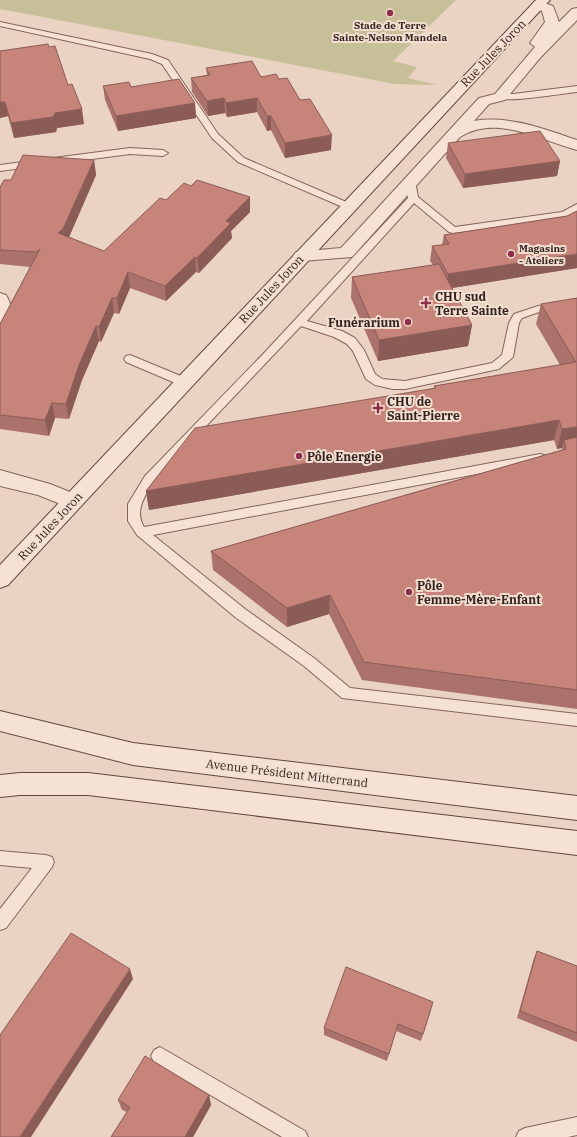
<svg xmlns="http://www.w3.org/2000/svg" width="577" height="1137" viewBox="0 0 577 1137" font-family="'IBM Plex Serif',serif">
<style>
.green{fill:#c7bf97}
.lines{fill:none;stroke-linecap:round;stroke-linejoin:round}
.lane-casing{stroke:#83645b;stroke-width:2}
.street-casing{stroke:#83645b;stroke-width:2}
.secondary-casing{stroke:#64463e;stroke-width:2}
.lane{fill:#f6e2d5;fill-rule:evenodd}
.street{fill:#f6e2d5;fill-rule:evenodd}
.secondary{fill:#f6e2d5;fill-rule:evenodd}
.wall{fill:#aa726a}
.shaded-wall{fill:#8b5c56}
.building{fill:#c6847b;stroke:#8b5c56}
.poi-dot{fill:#8d2f4b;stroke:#f2dfd1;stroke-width:1.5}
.labels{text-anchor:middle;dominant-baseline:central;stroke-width:4;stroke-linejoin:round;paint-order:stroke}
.far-poi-label{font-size:10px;font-weight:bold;fill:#34221e;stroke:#f2dfd1}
.street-label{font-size:12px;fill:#34221e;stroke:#f2dfd1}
.poi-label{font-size:12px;font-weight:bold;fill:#34221e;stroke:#f2dfd1;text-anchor:start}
</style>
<rect width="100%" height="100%" fill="#ead3c2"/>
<path class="green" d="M0 0H456L393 61 417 67 408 78 437 85 395 84 0 9Z"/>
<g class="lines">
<defs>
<g id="lane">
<path d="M0 22 152 54 168 60 218 134 244 158 351 204 353 206 348 209 345 208 238 162 212 138 162 64 150 59 0 26Z"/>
<path d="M577 86V92C564 93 503 104 496 97L500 94H513Z"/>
<path d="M130 148 163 150 168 153 163 156 130 154 0 171V165Z"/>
<path d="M410 178 415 181 418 197 455 227 562 212 577 204V211L565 218 453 233 449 232 414 203 307 321 342 331 355 338 364 350 375 374 382 379 405 381 492 363 502 355 509 323 514 314 538 306 577 301V307L539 312 522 318 519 323 513 357 499 369 405 389H393L375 385 366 379 353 351 347 344 334 337 301 326 153 482C145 496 134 511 144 527L540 454 544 455 546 458 544 461 540 462 153 535 245 609 314 658 350 688 577 714V726L342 698 304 666 235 617 137 535 128 521V504L145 476 266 351 408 198 405 181Z"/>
<path d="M130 355 188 379 190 382 188 385H180L126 362 124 359 126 356Z"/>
<path d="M0 851 46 855 52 857 54 862 52 867 6 928 0 930V909L32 868 0 865Z"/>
<path d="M160 1047 305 1131 308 1137H282L154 1062 151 1056 154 1050Z"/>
<path d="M577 1117V1135L568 1137H516L519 1131 525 1128Z"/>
</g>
<g id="street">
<path d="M539 1 553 6 559 22 557 24 572 9 577 8V20L540 58 505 100 489 104 474 121C510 115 544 129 577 140V150C539 140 497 114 460 137L352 257 302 261 296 260 293 256 296 252 341 248 479 98 495 94 535 47 530 43 545 22 542 11 534 8 532 5 534 2Z"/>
<path d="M0 293 6 295C12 304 12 314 6 322L0 324Z"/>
<path d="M0 470 50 484 80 496 83 501 80 506 73 509 38 495 0 486Z"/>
</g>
<g id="secondary">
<path d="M536 0H550L8 585 0 588V565Z"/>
<path d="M0 711 133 743 577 796V820L133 765 0 731Z"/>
<path d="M20 773H88L577 831V855L88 795H20L0 797V775Z"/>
</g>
</defs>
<use href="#lane" class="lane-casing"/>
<use href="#street" class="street-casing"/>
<use href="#secondary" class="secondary-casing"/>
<use href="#lane" class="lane"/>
<use href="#street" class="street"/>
<use href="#secondary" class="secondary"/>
</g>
<g class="wall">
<path d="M0 51 68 85 84 124 57 128 56 132 14 138 8 116 0 118Z"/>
<path d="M206 68 279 79 300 100 331 150 285 158 271 130 267 131 257 112 227 117 225 113 208 116 192 92 191 78 207 75Z"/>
<path d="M103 86 131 87 195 103 196 118 118 131 105 100Z"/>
<path d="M448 143 560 161 557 176 463 188 446 158Z"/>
<path d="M94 160 96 175 69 237 104 251 166 200 250 212 231 231 232 238 199 273 196 272 166 301 130 288 119 314 114 313 101 342 99 341 82 380 69 419 55 418 49 436 0 429V324L30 267 0 264V187L11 180Z"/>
<path d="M577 211V268L452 288 472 325 468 346 378 361 351 298 352 277 433 265 430 261 432 246 442 245 444 235 567 216Z"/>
<path d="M577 298V709L362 680 329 614 287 627 213 570 211 551 562 450V448L557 449 554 440 149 510 146 491 434 388V386L560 365 536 324 541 304Z"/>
<path d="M537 951 577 966V1042L517 1018 534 958Z"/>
<path d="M431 1010 421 1041 396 1031 387 1061 324 1035V1028Z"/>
<path d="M209 1095 211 1105 193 1137H111L127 1112 122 1110 118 1100Z"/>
</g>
<g class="shaded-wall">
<path d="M224 98 225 113 208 116 207 101Z"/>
<path d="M257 98V112L227 117 226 103Z"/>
<path d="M0 102H5L8 116 0 118Z"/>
<path d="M195 103 196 118 118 131 116 116Z"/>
<path d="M82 109 84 124 57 128 56 132 14 138 11 123 55 113Z"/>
<path d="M267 116H271V130L267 131Z"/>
<path d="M332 135 331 150 285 158V143Z"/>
<path d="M94 160 96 175 66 244 58 233Z"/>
<path d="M560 161 557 176 463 188 465 174Z"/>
<path d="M250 197V212L231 231 232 238 199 273 197 258 226 221Z"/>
<path d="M577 254V268L446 289 448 274Z"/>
<path d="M195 257 196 272 166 301 165 286Z"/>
<path d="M128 272 130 288 119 314 117 298Z"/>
<path d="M112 298 114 313 101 342 99 327Z"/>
<path d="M472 325 468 346 378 361 379 340Z"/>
<path d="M96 326 99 341 82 380 69 419 66 404 79 365Z"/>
<path d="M52 403 55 418 49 436 45 420Z"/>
<path d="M559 420 554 440 149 510 146 491Z"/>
<path d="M577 427V446L564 440 562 448 557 449 562 429Z"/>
<path d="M330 595 329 614 287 627V608Z"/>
<path d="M130 969 133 979 31 1137H20Z"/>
<path d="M209 1095 211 1105 193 1137H185Z"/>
</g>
<g class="building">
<path d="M48 44 49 47 55 46 68 85 72 84 82 109 55 113 53 117 11 123 5 102H0V51Z"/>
<path d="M252 61 261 77 276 74 279 79 287 78 300 100 310 99 332 135 285 143 271 116H267L257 98 226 103 224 98 207 101 191 78 210 75 206 68Z"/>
<path d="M179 79 195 103 116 116 103 86 129 82 131 87Z"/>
<path d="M540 131 560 161 465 174 448 143Z"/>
<path d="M23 155 94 160 63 229 58 233 104 251 160 198 166 200 184 183 191 186 197 180 250 197 226 221 231 223 197 258 195 257 165 286 128 272 117 298H112L99 327 96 326 79 365 66 404 52 403 45 420 0 415V324L40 249 36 252 0 250V187L4 180H11Z"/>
<path d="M577 211V254L448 274 432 246 449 244 444 235 567 216Z"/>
<path d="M439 264 472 325 379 340 352 277Z"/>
<path d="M577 298V427L562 429 559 420 146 491 195 428 436 388 434 386 576 362 541 304Z"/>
<path d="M577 437V690L364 662 330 595 287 608 211 551 566 449 564 440Z"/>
<path d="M71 933 130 969 20 1137H0V1035Z"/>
<path d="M537 951 577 966V1033L520 1011Z"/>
<path d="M346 967 433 1002 423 1034 398 1024 389 1054 324 1028Z"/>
<path d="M145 1056 209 1095 185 1137H111L130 1107 118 1100Z"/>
</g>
<g class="poi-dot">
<circle cx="390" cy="13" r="4"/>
<circle cx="511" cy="254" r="4"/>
<path d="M424 297h4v4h4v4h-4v4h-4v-4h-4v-4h4z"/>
<circle cx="408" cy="322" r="4"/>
<path d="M376 402h4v4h4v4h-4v4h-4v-4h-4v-4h4z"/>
<circle cx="299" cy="456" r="4"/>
<circle cx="409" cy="592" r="4"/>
</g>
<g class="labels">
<g class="far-poi-label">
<text x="390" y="25">Stade de Terre<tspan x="390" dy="12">Sainte-Nelson Mandela</tspan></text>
<text x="519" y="248" text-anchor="start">Magasins<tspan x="519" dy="12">- Ateliers</tspan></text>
</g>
<g class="street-label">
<text transform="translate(493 53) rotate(-46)">Rue Jules Joron</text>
<text transform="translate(271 289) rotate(-47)">Rue Jules Joron</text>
<text transform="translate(50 526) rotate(-47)">Rue Jules Joron</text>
<text transform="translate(287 773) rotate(7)">Avenue Président Mitterrand</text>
</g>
<g class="poi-label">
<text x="435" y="296">CHU sud<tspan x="435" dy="14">Terre Sainte</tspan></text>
<text x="400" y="322" text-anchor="end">Funérarium</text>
<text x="387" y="401">CHU de<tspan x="387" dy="14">Saint-Pierre</tspan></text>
<text x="307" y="456">Pôle Energie</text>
<text x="417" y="585">Pôle<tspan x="417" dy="14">Femme-Mère-Enfant</tspan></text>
</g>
</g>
</svg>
